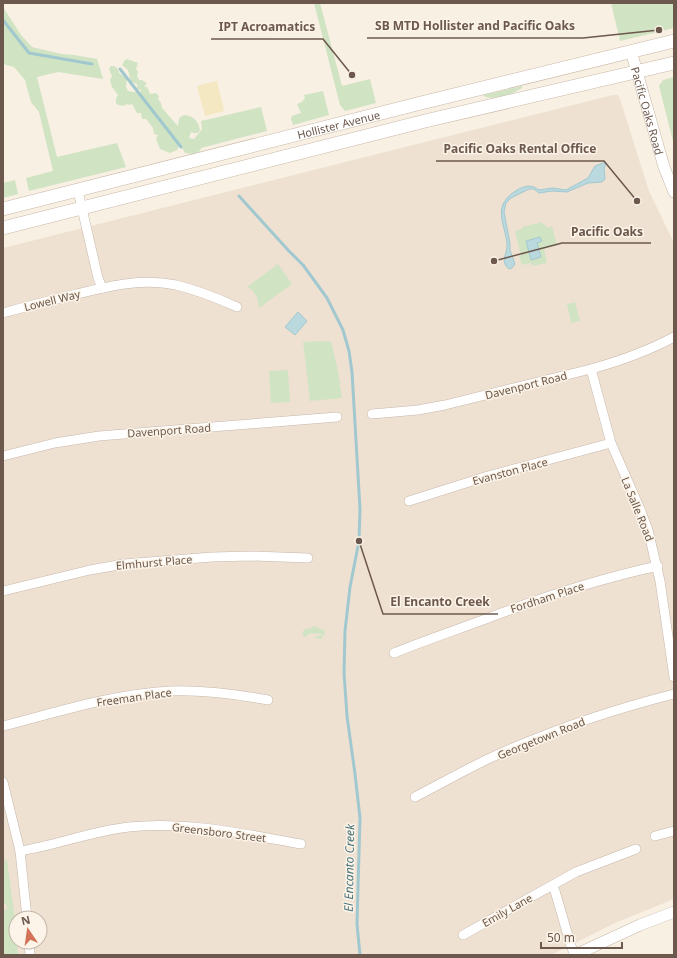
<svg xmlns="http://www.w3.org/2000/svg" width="677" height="958" viewBox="0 0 677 958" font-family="'Noto Sans',sans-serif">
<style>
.residential{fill:#efe1d2;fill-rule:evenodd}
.green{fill:#d0e3c3}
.sand{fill:#f3e8c1}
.water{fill:#bad9de;stroke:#a2c8cf}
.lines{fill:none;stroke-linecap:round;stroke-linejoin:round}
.stream{stroke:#a2c8cf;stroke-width:3}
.minor-casing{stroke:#c7b7ab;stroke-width:10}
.tertiary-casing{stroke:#c7b7ab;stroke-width:12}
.secondary-casing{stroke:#cab8a9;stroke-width:14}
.minor{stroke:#fff;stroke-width:9}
.tertiary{stroke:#fff;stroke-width:11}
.secondary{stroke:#fff;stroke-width:13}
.labels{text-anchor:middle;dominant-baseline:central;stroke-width:3;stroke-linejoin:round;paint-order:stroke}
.street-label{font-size:11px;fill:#6c584c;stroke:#fcf4e8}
.water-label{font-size:12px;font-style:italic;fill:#4a747d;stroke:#fcf4e8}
.leader{fill:none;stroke:#6c584c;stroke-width:1.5}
.callout-dot{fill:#6c584c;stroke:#fcf4e8;stroke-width:1.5}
.callout-label{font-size:12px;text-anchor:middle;font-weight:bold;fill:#6c584c;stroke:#fcf4e8;stroke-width:3;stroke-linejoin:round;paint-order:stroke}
</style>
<rect width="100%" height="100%" fill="#f8f0e2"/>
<path class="residential" d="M613 95H618L620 99 649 191 674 243V899L615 923 551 955H3V248ZM16 918H40V942H16Z"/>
<g class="green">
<path d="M314 3H320L342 86 370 79 376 103 345 111 340 105Z"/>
<path d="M611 3H674V28L620 41Z"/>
<path d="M3 7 21 35 32 47 61 54 74 55 97 59 103 79 58 72 37 77 57 157 117 143 126 167 29 191 26 178 53 171 39 112 31 102 25 80 14 67 3 64Z"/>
<path d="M127 59 138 63 136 69 138 72 137 76 139 80H142L147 83 144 87H147L150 94 156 93 159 96 158 99 161 103 162 108 176 124 178 126 179 118 184 115C193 116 198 120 200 130L198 133H194L191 132 189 138 194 139 202 129 201 121 261 107 267 131 201 148 200 151 193 154 185 153 180 144 177 150 170 153 160 149 156 139 158 135 154 134 153 128 146 119H142L141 113H137L132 104 129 105 127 104 123 106 116 104V99L118 95 112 87 110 80 112 76 109 69 111 66H114L118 69 119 73 127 78 126 87 128 91 140 93 141 90 137 89V84L131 82 128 70 122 65 124 61Z"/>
<path d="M674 77V145L659 86 663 80Z"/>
<path d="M522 86V88C510 95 497 101 483 96V95Z"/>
<path d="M323 91 329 115 293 125 291 119 292 116 301 113 297 104 302 102 305 98 304 95Z"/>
<path d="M15 180 18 194 3 198V183Z"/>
<path d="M542 222 543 225H546L547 228 552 226 557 245 544 249 547 263 532 266 531 263 522 265 519 256H521L515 231 522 229V227Z"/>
<path d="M278 264 292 284 259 308C258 298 256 291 247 287Z"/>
<path d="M575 302 580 321 571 323 567 304Z"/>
<path d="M331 341 338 371 342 398 310 401 303 342Z"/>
<path d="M288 370 290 402 271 403 269 371Z"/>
<path d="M314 626 324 630 325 634 322 636V639L315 638V636H321V634L311 633 305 637H303V631L307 628 310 629Z"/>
<path d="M7 860 16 927 18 955H3V911L8 908 3 900V861Z"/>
</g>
<path class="sand" d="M217 81 224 111 205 116 197 86Z"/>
<g class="water">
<path d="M606 162V164L604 168 605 179 602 182 588 183 567 192 552 191 539 193 534 189H529L511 198 506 203 504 212 510 243V250L515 264 512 268 509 269C499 261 508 253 507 244 506 230 498 217 503 204 506 198 513 192 519 189 527 185 532 185 539 190L553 188 566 190 588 178 595 166Z"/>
<path d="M540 237 542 241 537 243 541 257 531 260 526 241Z"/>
<path d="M298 312 307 321 295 335 285 327Z"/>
</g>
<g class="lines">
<g class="stream">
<path d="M3 20 29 53 92 64"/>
<path d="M120 69 181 147"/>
<path d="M239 196 288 250 303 265 327 298 343 330 349 351 352 372 360 509 359 541 350 587 345 631 344 673 347 716 355 774 360 818 357 924 360 955"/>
</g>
<defs>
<g id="minor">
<path d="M78 191 98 278 102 288"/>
<path d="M3 313C28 306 52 300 77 294 110 286 142 278 176 285 197 290 217 298 237 307"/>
<path d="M591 369 611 443 640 509 648 530 660 581 674 677"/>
<path d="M372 414 418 410 445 405 591 369C620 361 648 351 674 337"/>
<path d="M3 456 55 443 99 436 337 417"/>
<path d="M409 501 488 476 611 443"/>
<path d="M3 591 90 570 124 564 212 557 252 556 308 558"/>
<path d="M394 653C423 641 453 631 483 620 540 598 598 579 658 566"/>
<path d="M3 726C58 712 113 694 170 691 203 690 235 694 268 700"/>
<path d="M3 782 20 851 27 918"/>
<path d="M415 797C440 784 465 770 490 758 549 731 611 710 674 694"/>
<path d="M655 836 674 831"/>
<path d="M20 851C57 845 92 831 129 827 187 821 244 834 301 844"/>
<path d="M552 886 555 891 571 946 575 955"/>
<path d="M463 935 576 872 636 849"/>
<path d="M29 942 30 955"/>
</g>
<g id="tertiary">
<path id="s1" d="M631 51 664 167 674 192"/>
<path d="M575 955 640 925 674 912"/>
</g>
<g id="secondary">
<path id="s2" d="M3 209 421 103 674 41"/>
<path d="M3 228 425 121 674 63"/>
</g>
</defs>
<use href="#minor" class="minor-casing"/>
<use href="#tertiary" class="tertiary-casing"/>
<use href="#secondary" class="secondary-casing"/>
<use href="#minor" class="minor"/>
<use href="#tertiary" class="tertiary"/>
<use href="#secondary" class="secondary"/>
</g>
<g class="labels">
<g class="street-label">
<text stroke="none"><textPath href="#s1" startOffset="62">Pacific Oaks Road</textPath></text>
<text stroke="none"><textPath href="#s2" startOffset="346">Hollister Avenue</textPath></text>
<text transform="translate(52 300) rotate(-14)">Lowell Way</text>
<text transform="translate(526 385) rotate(-14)">Davenport Road</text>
<text transform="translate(169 430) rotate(-4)">Davenport Road</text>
<text transform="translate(510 471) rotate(-15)">Evanston Place</text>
<text transform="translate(638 509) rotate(68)">La Salle Road</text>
<text transform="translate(154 562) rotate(-5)">Elmhurst Place</text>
<text transform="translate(547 597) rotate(-18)">Fordham Place</text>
<text transform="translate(134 697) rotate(-8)">Freeman Place</text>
<text transform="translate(541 738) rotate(-22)">Georgetown Road</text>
<text transform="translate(219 832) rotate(7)">Greensboro Street</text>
<text transform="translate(507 910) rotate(-29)">Emily Lane</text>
</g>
<g class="water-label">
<text transform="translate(349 868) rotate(-89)">El Encanto Creek</text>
</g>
</g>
<path class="leader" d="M659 30L583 38H367M352 75L323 39H211M637 201L604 161H436M494 261L562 243H651M359 541L383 614H498"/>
<g class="callout-dot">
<circle cx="659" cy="30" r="4"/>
<circle cx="352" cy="75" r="4"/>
<circle cx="637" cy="201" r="4"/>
<circle cx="494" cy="261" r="4"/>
<circle cx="359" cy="541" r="4"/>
</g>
<g class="callout-label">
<text x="475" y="30">SB MTD Hollister and Pacific Oaks</text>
<text x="267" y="31">IPT Acroamatics</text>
<text x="520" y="153">Pacific Oaks Rental Office</text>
<text x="607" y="236">Pacific Oaks</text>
<text x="440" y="606">El Encanto Creek</text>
</g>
<rect width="677" height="958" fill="none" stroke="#6c584c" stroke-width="8"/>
<g transform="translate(28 930) rotate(347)"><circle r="19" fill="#fcf4e8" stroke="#c2b6aa"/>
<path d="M0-3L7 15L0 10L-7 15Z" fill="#d27357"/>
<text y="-6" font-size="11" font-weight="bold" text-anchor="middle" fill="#6c584c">N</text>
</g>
<path d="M541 942v6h81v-6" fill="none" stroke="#6c584c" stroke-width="2"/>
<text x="547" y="942" font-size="12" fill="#6c584c" stroke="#fcf4e8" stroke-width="3" paint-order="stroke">50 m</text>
</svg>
